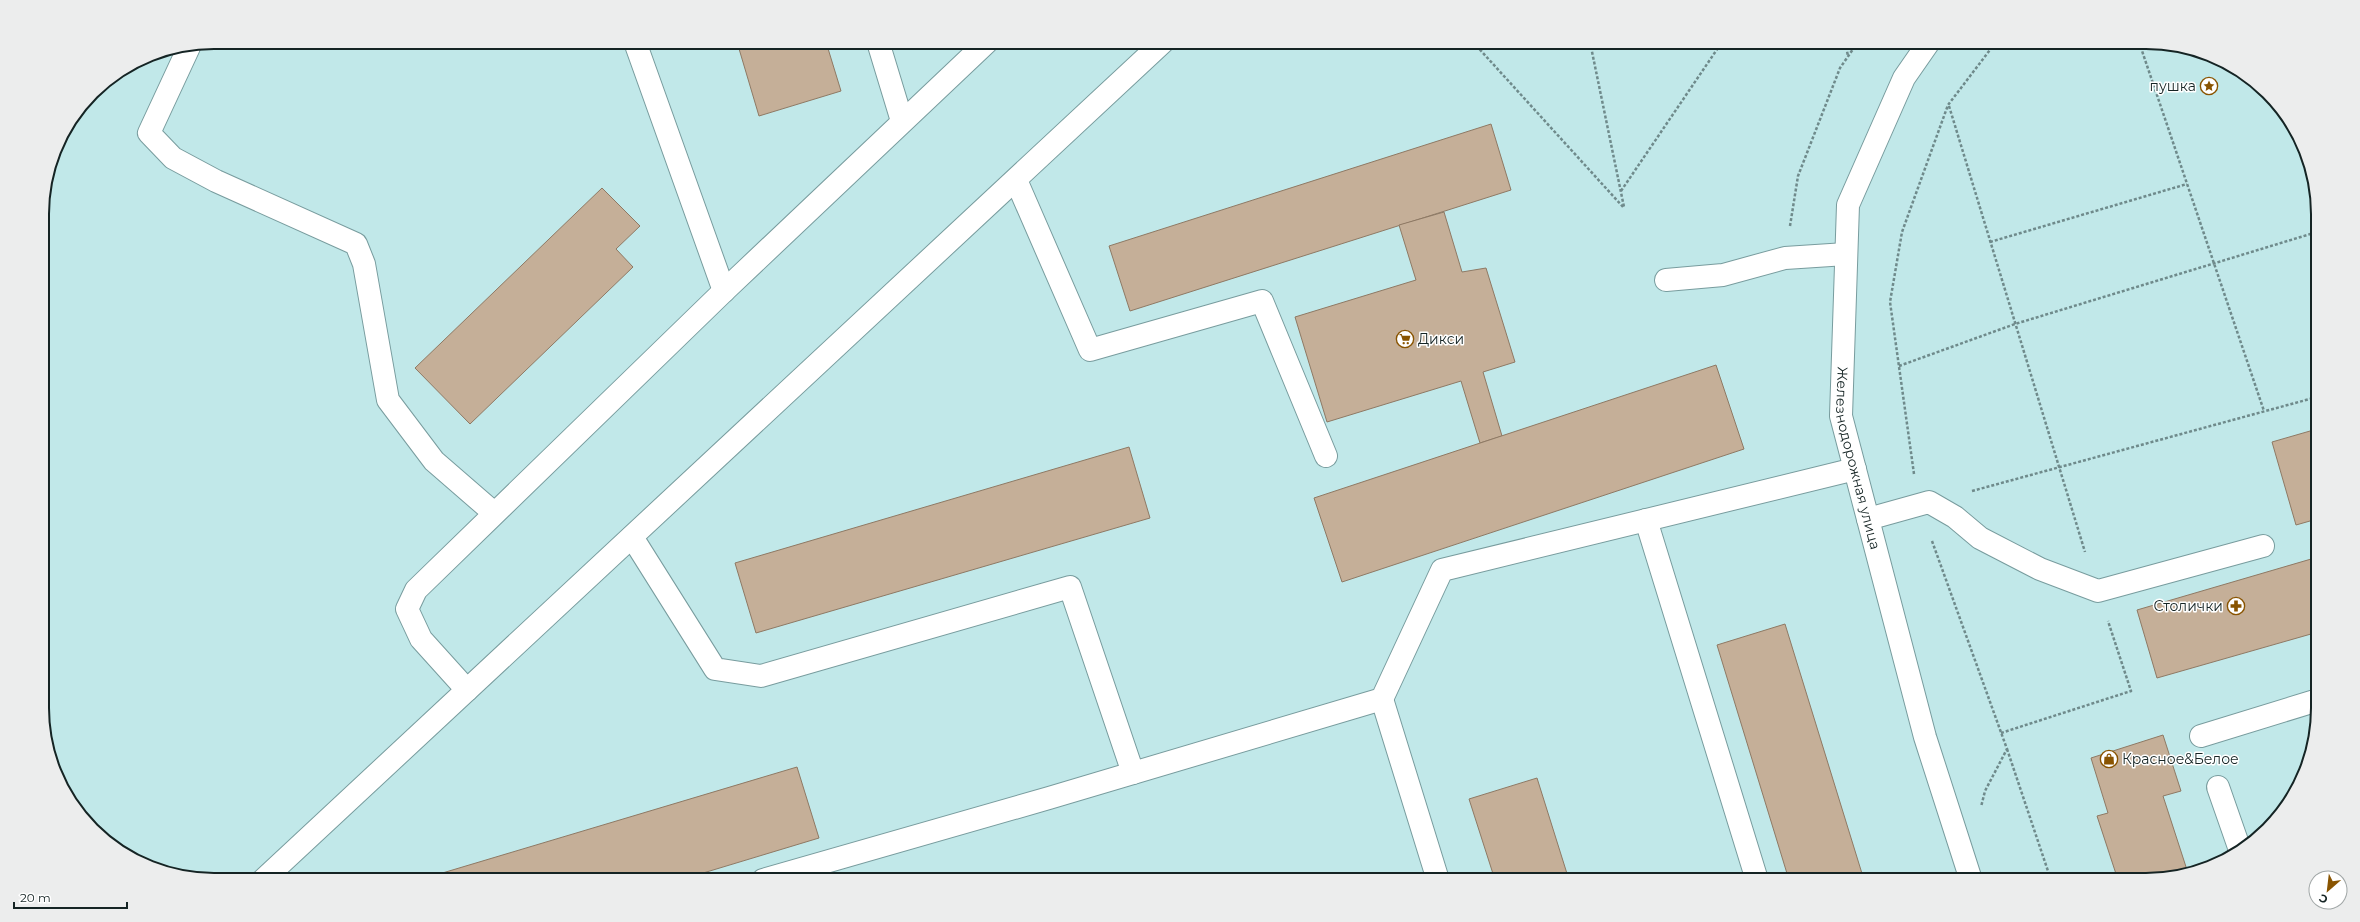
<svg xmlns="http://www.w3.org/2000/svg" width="2360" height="922" viewBox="0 0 2360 922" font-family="Montserrat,sans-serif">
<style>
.building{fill:#c5af98;stroke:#8e7964}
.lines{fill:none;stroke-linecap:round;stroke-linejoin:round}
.minor-casing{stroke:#789c9e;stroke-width:24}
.path{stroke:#6f8a8b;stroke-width:2.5;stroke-dasharray:3 2;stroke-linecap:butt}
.minor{stroke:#fff;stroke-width:22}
.labels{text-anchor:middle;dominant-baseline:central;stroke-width:3;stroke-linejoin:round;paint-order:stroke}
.poi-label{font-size:14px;fill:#152424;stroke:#fff;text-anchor:end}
.street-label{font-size:14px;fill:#152424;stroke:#fff}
.rim{fill:none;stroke:#152424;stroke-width:2}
</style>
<rect width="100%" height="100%" fill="#c1e8e9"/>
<g class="building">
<path d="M737 42H826L841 91 759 116Z"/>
<path d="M1491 124 1511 190 1130 311 1109 246Z"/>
<path d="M602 188 640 226 616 249 633 267 470 424 415 368Z"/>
<path d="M1444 212 1462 272 1486 268 1515 362 1483 372 1502 436 1480 443 1461 381 1327 422 1295 317 1416 280 1399 225Z"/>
<path d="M1716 365 1744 449 1342 582 1314 498Z"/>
<path d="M2317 429V519L2296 525 2272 442Z"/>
<path d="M1129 447 1150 518 756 633 735 563Z"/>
<path d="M2318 557V632L2157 678 2137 610Z"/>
<path d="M1785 624 1864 880H1789L1717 645Z"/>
<path d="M2163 735 2181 791 2163 796 2188 873 2157 880H2118L2097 816 2108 813 2091 758Z"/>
<path d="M797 767 819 838 680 880H419Z"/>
<path d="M1537 778 1569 880H1495L1469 799Z"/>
</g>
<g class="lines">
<defs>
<g id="minor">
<path d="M635 42 724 291"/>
<path d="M878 42 902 121"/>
<path id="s1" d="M1929 42 1904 78 1848 205 1841 416 1925 737 1971 880"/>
<path d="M189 47 149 133 173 158 216 181 356 244 364 264 388 400 434 461 494 513"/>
<path d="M1016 180 1090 350 1262 301 1326 456"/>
<path d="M1666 280 1723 275 1785 258 1846 254"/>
<path d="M1868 519 1929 502 1955 517 1980 538 2040 569 2098 591 2263 546"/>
<path d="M1646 520 1757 880"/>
<path d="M632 537 715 669 761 676 1070 587 1133 773"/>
<path d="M467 690 421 639 407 609 416 590 724 291 987 42"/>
<path d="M1382 699 1438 880"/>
<path d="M2201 736 2318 700"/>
<path d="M2218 787 2240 850"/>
<path d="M263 880 1163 42"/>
<path d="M763 880 1049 798 1382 699 1442 570 1855 469"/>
</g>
</defs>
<use href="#minor" class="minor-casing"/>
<g class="path">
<path d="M1473 42 1624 208"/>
<path d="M1590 42 1624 207"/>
<path d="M1845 42 1848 56"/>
<path d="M2139 42 2264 411"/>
<path d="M1949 106 2085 552"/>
<path d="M1621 191 1722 42"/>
<path d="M1790 226 1798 176 1840 68 1858 42"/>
<path d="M1990 242 2187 184"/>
<path d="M1899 366 2015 324 2317 232"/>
<path d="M1914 474 1890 302 1902 232 1948 105 1996 42"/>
<path d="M1972 491 2317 397"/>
<path d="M1932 541 2007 749 1985 791 1981 807"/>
<path d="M2001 733 2131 691 2108 621"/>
<path d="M2007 749 2051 880"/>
</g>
<use href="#minor" class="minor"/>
</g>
<defs>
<symbol id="sight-ring" viewBox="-11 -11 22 22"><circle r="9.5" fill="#fff" stroke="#895401" stroke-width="1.5"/><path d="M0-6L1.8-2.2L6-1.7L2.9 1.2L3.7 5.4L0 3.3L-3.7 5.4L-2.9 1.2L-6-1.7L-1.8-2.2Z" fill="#895401"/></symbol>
<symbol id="supermarket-ring" viewBox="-11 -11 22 22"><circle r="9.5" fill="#fff" stroke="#895401" stroke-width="1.5"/><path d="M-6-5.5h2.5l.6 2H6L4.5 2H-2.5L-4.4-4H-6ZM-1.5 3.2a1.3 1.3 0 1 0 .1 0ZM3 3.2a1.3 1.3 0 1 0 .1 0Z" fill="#895401"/></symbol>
<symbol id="pharmacy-ring" viewBox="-11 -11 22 22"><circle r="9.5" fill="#fff" stroke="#895401" stroke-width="1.5"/><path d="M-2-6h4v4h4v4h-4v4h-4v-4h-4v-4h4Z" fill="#895401"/></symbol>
<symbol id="shop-ring" viewBox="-11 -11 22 22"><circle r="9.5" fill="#fff" stroke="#895401" stroke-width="1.5"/><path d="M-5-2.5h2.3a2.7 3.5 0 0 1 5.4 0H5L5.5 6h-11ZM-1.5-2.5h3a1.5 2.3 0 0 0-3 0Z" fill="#895401"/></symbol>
</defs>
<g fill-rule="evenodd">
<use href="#sight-ring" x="2199" y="76" width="20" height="20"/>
<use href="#supermarket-ring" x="1395" y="329" width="20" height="20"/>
<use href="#pharmacy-ring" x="2226" y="596" width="20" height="20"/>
<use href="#shop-ring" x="2099" y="749" width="20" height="20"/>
</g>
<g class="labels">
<g class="poi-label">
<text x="2196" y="86">пушка</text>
<text x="1418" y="339" text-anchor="start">Дикси</text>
<text x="2223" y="606">Столички</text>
<text x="2122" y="759" text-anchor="start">Красное&amp;Белое</text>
</g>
<g class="street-label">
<text stroke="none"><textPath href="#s1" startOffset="438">Железнодорожная улица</textPath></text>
</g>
</g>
<path d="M0 0H2360V922H0ZM214 49H2146A165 165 0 0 1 2311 214V708A165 165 0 0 1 2146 873H214A165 165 0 0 1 49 708V214A165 165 0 0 1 214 49Z" fill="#eceded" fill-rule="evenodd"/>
<path class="rim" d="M214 49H2146A165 165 0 0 1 2311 214V708A165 165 0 0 1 2146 873H214A165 165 0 0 1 49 708V214A165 165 0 0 1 214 49Z"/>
<g transform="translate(2328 890) rotate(208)"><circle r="19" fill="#ffffff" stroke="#a1a7a7"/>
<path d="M0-3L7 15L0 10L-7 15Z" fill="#895401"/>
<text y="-6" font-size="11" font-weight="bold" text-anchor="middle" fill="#152424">С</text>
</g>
<path d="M14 902v6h113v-6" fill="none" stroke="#152424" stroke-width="2"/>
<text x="20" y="902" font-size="12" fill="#152424" stroke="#ffffff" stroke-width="3" paint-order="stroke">20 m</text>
</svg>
